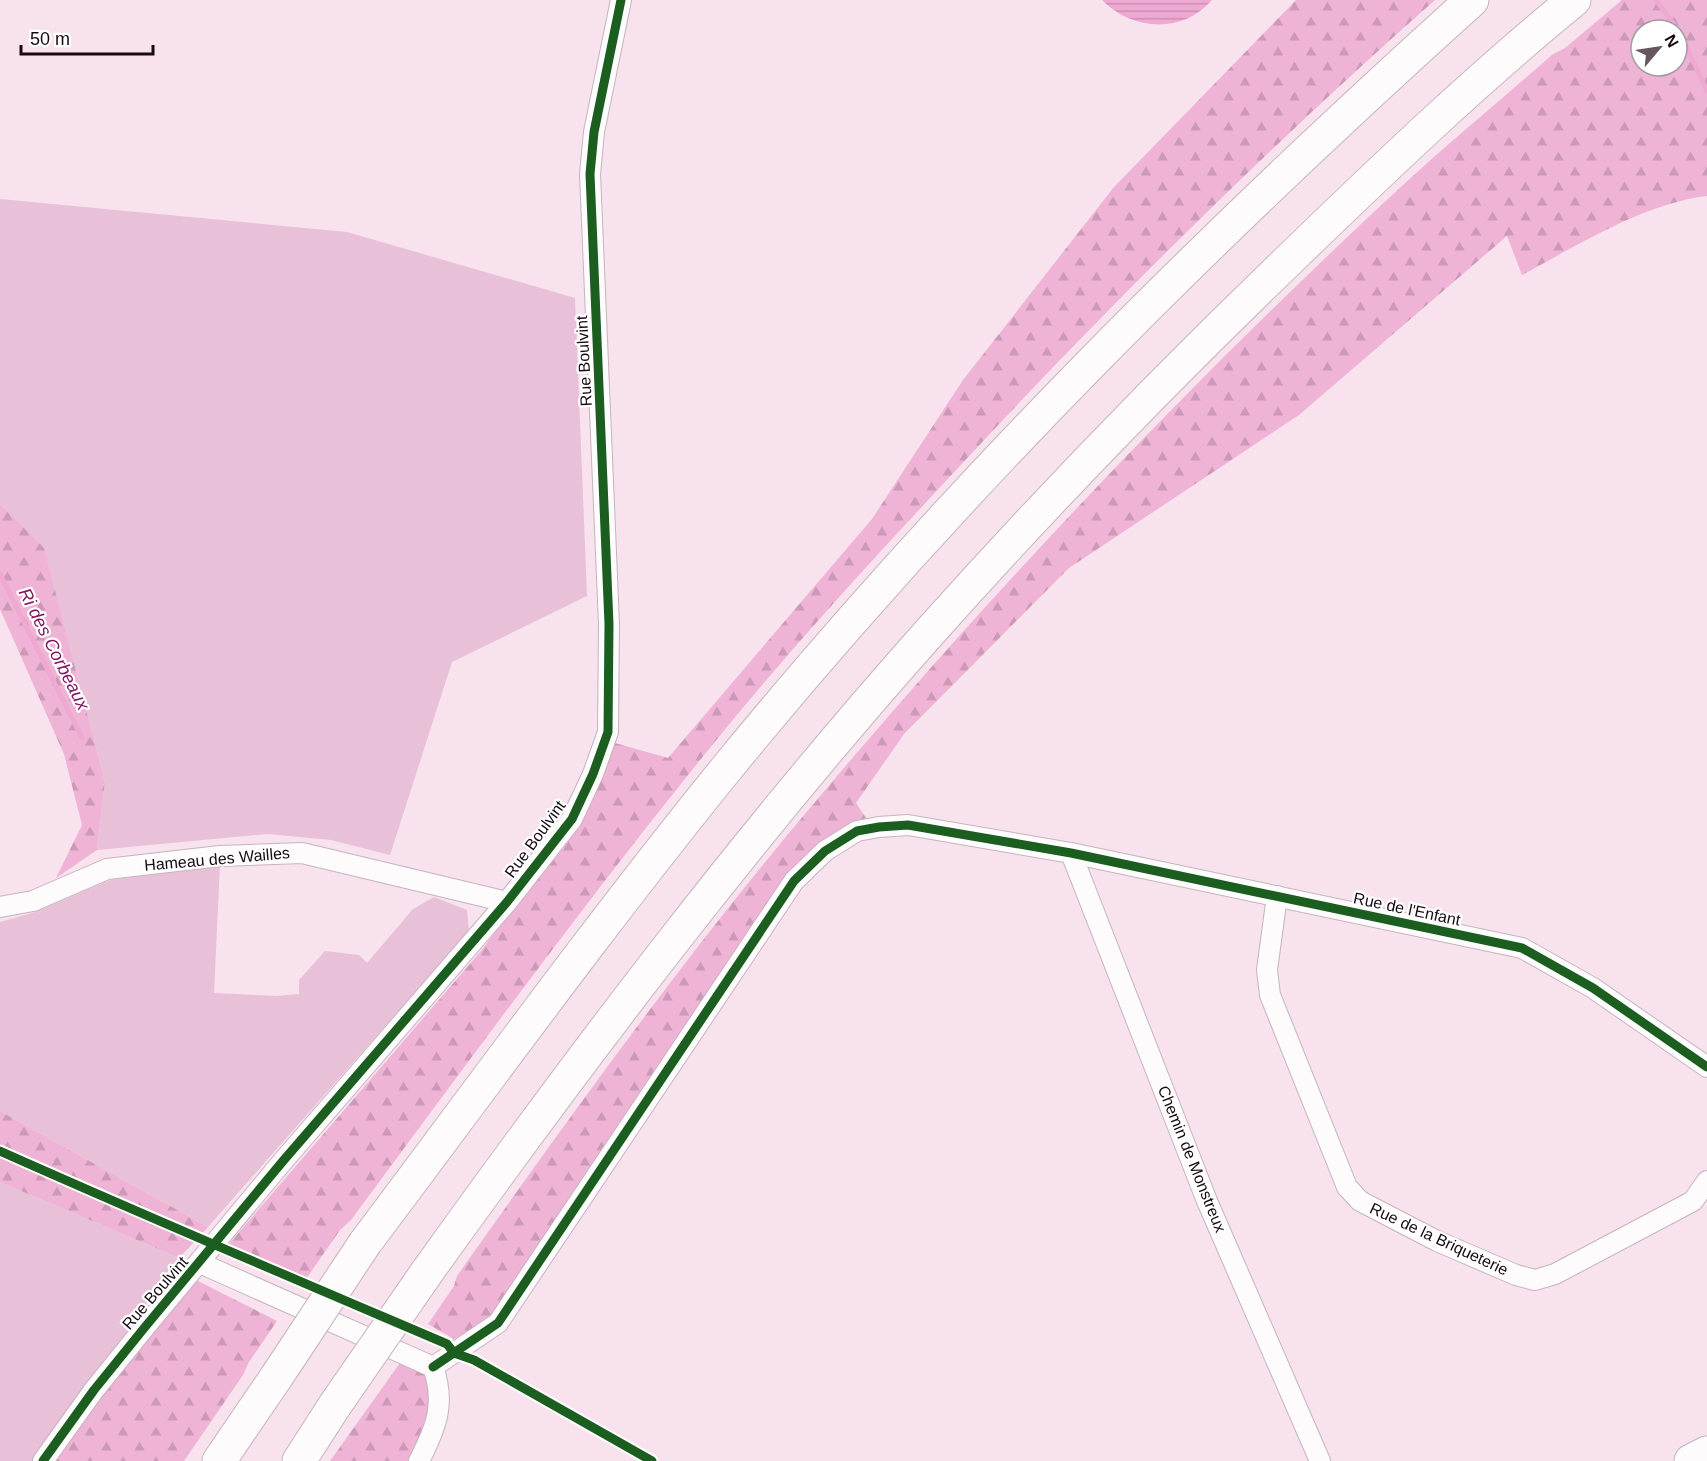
<svg xmlns="http://www.w3.org/2000/svg" width="1707" height="1461" viewBox="0 0 1707 1461" font-family="Helvetica,sans-serif">
<style>
.grass{fill:#e8c0d7}
.forest{fill:url(#forest-firs);fill-rule:evenodd}
.water{fill:url(#water-rules)}
.lines{fill:none;stroke-linecap:round;stroke-linejoin:round}
.stream{stroke:#eea8d2;stroke-width:5}
.street-casing{stroke:#c4b5bd;stroke-width:22}
.highway-casing{stroke:#c4b5bd;stroke-width:35}
.street{stroke:#fefbfc;stroke-width:20}
.highway{stroke:#fefbfc;stroke-width:33}
.highway-bridge-casing{stroke:#c4b5bd;stroke-width:35;stroke-linecap:butt}
.highway-bridge{stroke:#fefbfc;stroke-width:33}
.cycleway-casing{stroke:#fff;stroke-width:13}
.cycleway{stroke:#1b5e20;stroke-width:9}
.labels{text-anchor:middle;dominant-baseline:central;stroke-width:4.5;stroke-linejoin:round;paint-order:stroke}
.street-label{font-size:16px;fill:#170b12;stroke:#fff}
.water-label{font-size:18px;font-style:italic;fill:#811661;stroke:#fff}
</style>
<defs>
<pattern id="forest-firs" width="22" height="20" patternUnits="userSpaceOnUse" patternTransform="scale(1.5)"><rect width="22" height="20" fill="#efb3d6"/><path d="M5 1l3.5 6h-7zM16 11l3.5 6h-7z" fill="#cc99b7"/></pattern>
<pattern id="water-rules" width="6" height="5" patternUnits="userSpaceOnUse" patternTransform="scale(1.5)"><rect width="6" height="5" fill="#eea8d2"/><path d="M0 2.5h6" fill="none" stroke="#cb8fb3"/></pattern>
</defs>
<rect width="100%" height="100%" fill="#f7e2ed"/>
<g class="grass">
<path d="M0 199 347 232 575 298 587 596 452 662 390 855 331 840 268 834 97 850 105 782 44 549 0 504Z"/>
<path d="M220 864 214 993 276 996 299 994V980L325 951 359 955 367 963 413 909 434 897 467 910 469 931 208 1227 0 1111V922L32 913 110 880Z"/>
<path d="M0 1182 179 1258 35 1461H0Z"/>
</g>
<g class="forest">
<path d="M1296 0H1435C1262 153 1099 315 943 484 863 570 783 657 709 749 585 902 468 1062 351 1220L340 1230 306 1279 234 1253 228 1245 481 951 592 802 615 743 668 758 872 519 963 380 1114 187Z"/>
<path d="M1622 0H1707V196C1645 203 1576 246 1522 275L1507 236 1299 415 1069 568 904 734 856 803 866 818 812 850 783 886 513 1291 487 1321 454 1339 428 1324 454 1286 457 1276C568 1119 681 961 805 814 991 592 1191 381 1403 185 1452 140 1503 98 1553 54L1565 48ZM1641 30H1677V66H1641Z"/>
<path d="M0 504 44 548 105 782 97 850 56 878 82 825 64 754 0 609Z"/>
<path d="M0 1111 208 1227 179 1258 0 1182Z"/>
<path d="M196 1280 277 1321 249 1362 243 1375 184 1461H50L99 1394Z"/>
<path d="M400 1363 416 1365 430 1379 436 1401 412 1461H330Z"/>
</g>
<path class="water" d="M1102 0H1212C1183 34 1132 31 1102 0Z"/>
<g class="lines">
<g class="stream">
<path d="M1656 0 1680 33 1707 91"/>
<path d="M0 574 82 738"/>
</g>
<defs>
<g id="street">
<path d="M1071 853 1207 1201 1320 1461"/>
<path d="M1277 896 1267 970 1270 995 1347 1187 1360 1201 1437 1241 1516 1275 1535 1280 1555 1274 1693 1201 1707 1181"/>
<path d="M0 907 33 901 107 869 220 856 302 853 507 902"/>
<path d="M200 1263 433 1367"/>
<path d="M433 1367 498 1323 794 881 825 851 857 831 879 827 908 825 1071 853 1522 948 1593 988 1707 1067"/>
<path d="M43 1461 94 1390 145 1327 283 1161 507 902 572 819 593 774 608 732 609 624 590 174 594 132 621 0"/>
<path d="M419 1461C436 1428 446 1404 433 1367"/>
</g>
<g id="highway">
<path d="M365 1243C486 1082 604 919 731 763 956 488 1209 237 1472 0"/>
<path d="M427 1272C584 1053 748 836 928 634 1044 504 1167 377 1293 256 1384 168 1476 80 1574 0"/>
<path d="M219 1461 277 1376"/>
<path d="M299 1461 335 1405"/>
<path d="M1691 1461 1707 1453"/>
</g>
</defs>
<use href="#street" class="street-casing"/>
<use href="#highway" class="highway-casing"/>
<use href="#street" class="street"/>
<use href="#highway" class="highway"/>
<defs>
<g id="highway-bridge">
<path d="M277 1376 365 1243"/>
<path d="M335 1405 427 1272"/>
</g>
</defs>
<use href="#highway-bridge" class="highway-bridge-casing"/>
<use href="#highway-bridge" class="highway-bridge"/>
<defs>
<g id="cycleway">
<path d="M0 1151C148 1217 297 1280 447 1344L454 1353 474 1360 652 1461"/>
<path d="M433 1367 498 1323 794 881 825 851 857 831 879 827 908 825 1071 853 1522 948 1593 988 1707 1067"/>
<path d="M43 1461 94 1390 145 1327 283 1161 507 902 572 819 593 774 608 732 609 624 590 174 594 132 621 0"/>
</g>
</defs>
<use href="#cycleway" class="cycleway-casing"/>
<use href="#cycleway" class="cycleway"/>
</g>
<g class="labels">
<g class="street-label">
<text transform="translate(584 361) rotate(-93)">Rue Boulvint</text>
<text transform="translate(535 839) rotate(-54)">Rue Boulvint</text>
<text transform="translate(217 859) rotate(-5)">Hameau des Wailles</text>
<text transform="translate(1407 909) rotate(12)">Rue de l'Enfant</text>
<text transform="translate(1192 1159) rotate(68)">Chemin de Monstreux</text>
<text transform="translate(1439 1239) rotate(25)">Rue de la Briqueterie</text>
<text transform="translate(155 1293) rotate(-49)">Rue Boulvint</text>
</g>
<g class="water-label">
<text transform="translate(54 649) rotate(63)">Ri des Corbeaux</text>
</g>
</g>
<g transform="translate(1659 48) rotate(61)"><circle r="28" fill="#ffffff" stroke="#a29da0" stroke-width="1.5"/>
<path d="M0-4.5L10 22L0 15L-10 22Z" fill="#65565f"/>
<text y="-9" font-size="16" font-weight="bold" text-anchor="middle" fill="#170b12">N</text>
</g>
<path d="M21 45v9h132v-9" fill="none" stroke="#170b12" stroke-width="3"/>
<text x="30" y="45" font-size="18" fill="#170b12" stroke="#ffffff" stroke-width="4.5" paint-order="stroke">50 m</text>
</svg>
